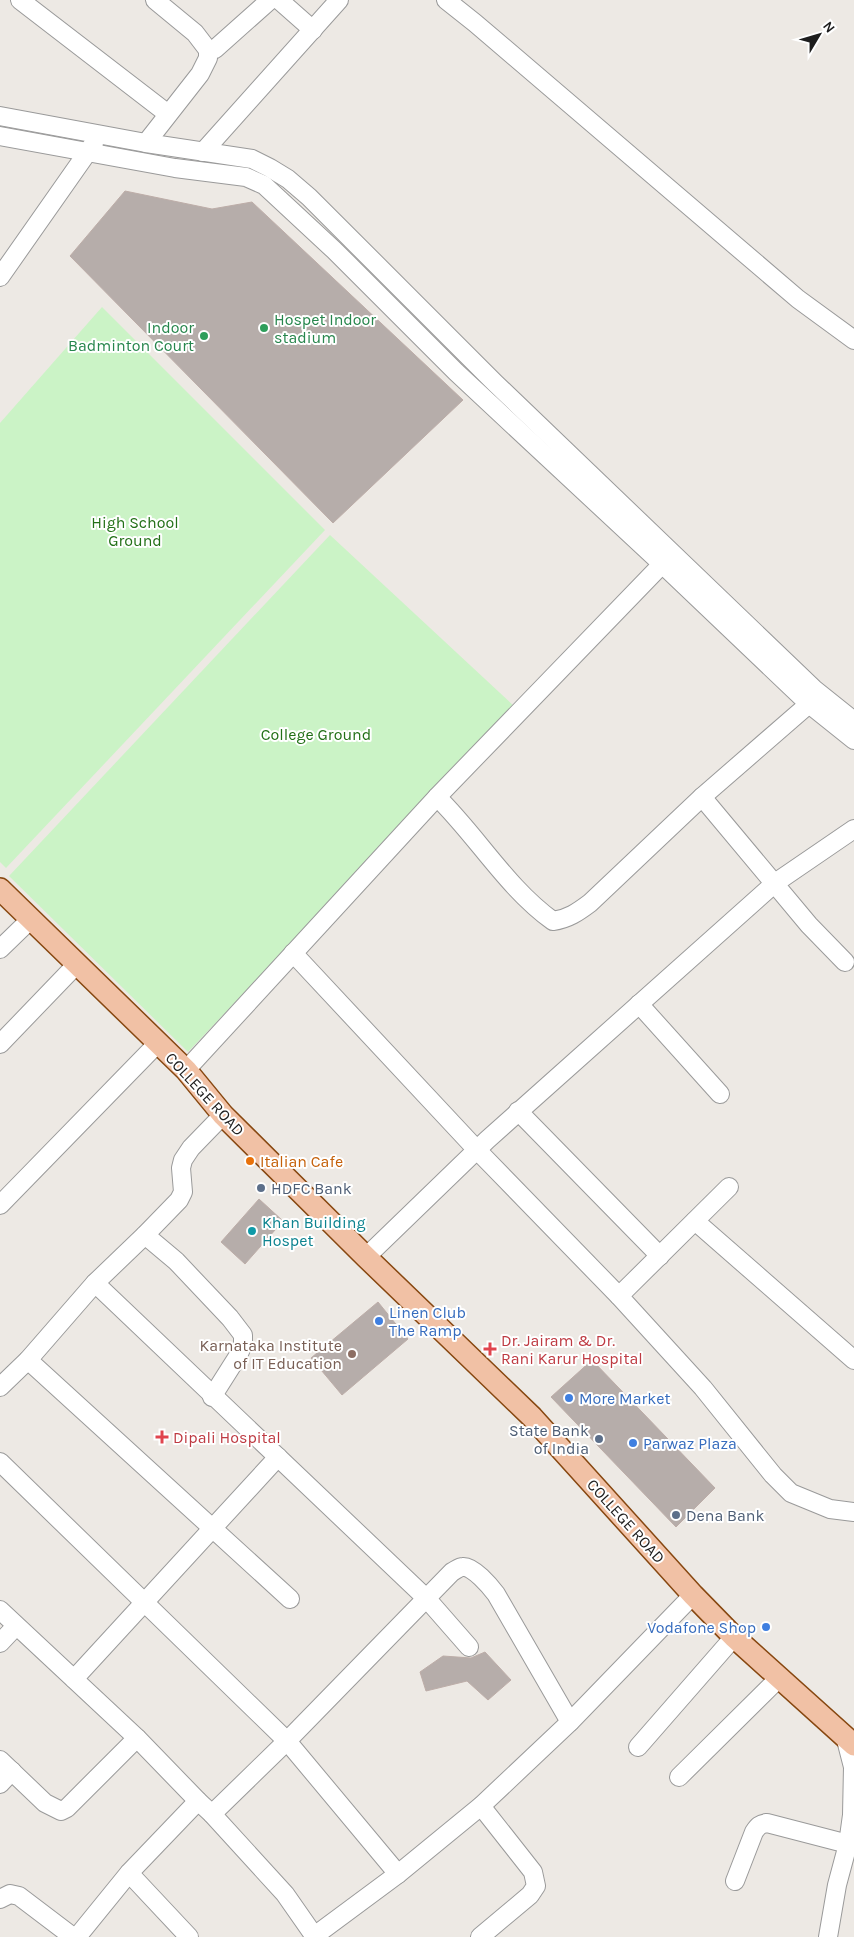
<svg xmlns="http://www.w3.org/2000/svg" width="854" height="1937" viewBox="0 0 854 1937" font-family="Karla,sans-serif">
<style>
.park{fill:#cbf3c6}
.building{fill:#b6adaa;stroke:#bdada8}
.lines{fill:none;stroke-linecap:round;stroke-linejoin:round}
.minor-casing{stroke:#9a9a9a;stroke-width:20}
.major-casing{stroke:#874710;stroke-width:24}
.minor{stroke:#fff;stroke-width:18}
.major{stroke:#f1c1a5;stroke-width:21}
.leisure-dot{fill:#2e9e5b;stroke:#fff;stroke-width:2}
.food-dot{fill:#e8710a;stroke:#fff;stroke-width:2}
.service-dot{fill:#5c6f8a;stroke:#fff;stroke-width:2}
.culture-dot{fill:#0f9aa8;stroke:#fff;stroke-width:2}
.shop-dot{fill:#3f7fe0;stroke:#fff;stroke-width:2}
.health-dot{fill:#e0444e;stroke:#fff;stroke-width:2}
.education-dot{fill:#8d6e63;stroke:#fff;stroke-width:2}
.labels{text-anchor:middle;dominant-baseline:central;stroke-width:4;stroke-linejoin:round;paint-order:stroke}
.leisure-label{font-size:16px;fill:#27864d;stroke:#fff;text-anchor:start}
.park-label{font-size:16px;fill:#227017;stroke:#fff}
.street-label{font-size:16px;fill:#1d1d1d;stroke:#fff}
.food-label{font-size:16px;fill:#c56008;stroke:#fff;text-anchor:start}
.service-label{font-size:16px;fill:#4e5e75;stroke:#fff;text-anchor:start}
.culture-label{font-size:16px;fill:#0d838f;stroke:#fff;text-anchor:start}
.shop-label{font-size:16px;fill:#366cbe;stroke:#fff;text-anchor:start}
.health-label{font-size:16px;fill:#be3a42;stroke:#fff;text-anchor:start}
.education-label{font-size:16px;fill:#785e54;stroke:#fff;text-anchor:end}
</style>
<rect width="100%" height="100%" fill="#ede9e4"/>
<g class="park">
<path d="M102 307 325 530 6 868 0 862V423Z"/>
<path d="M330 535 515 707 188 1052 9 876Z"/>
</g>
<g class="building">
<path d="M125 191 212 209 252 202 463 400 333 523 70 256Z"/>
<path d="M259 1199 283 1221 245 1264 221 1242Z"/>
<path d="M378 1302 408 1339 342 1395 311 1358Z"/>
<path d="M592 1360 715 1488 676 1527 551 1397Z"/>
<path d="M485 1652 511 1680 488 1700 467 1681 426 1691 420 1672 443 1656 471 1658Z"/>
</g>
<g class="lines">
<defs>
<g id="minor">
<path d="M20 0 168 114"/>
<path d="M279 0 313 30"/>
<path d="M446 0 475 23 798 299 854 340"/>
<path d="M215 49 270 0"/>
<path d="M0 116 146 143 252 159 270 168 288 179 309 197 495 383 814 689 854 721"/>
<path d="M0 136 175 168 246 177 264 185 334 250 456 372 662 564 809 704 854 740"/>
<path d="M146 143 200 74 208 58V50L195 33 155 0"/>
<path d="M203 152 339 0"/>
<path d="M0 277 94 143"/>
<path d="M437 797C477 836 507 888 553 921 568 919 578 912 590 903L702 797 809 704"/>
<path d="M702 797 809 925 845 962"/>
<path d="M0 949 31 919"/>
<path d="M293 953 477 1150 619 1296"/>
<path d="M639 1004 720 1094"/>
<path d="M0 1044 77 964"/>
<path d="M186 1070 437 797 670 556"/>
<path d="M518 1111 660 1256"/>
<path d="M729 1187 619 1296 703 1388 773 1475 791 1493 830 1509 854 1512"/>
<path d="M0 1205 157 1044"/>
<path d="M695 1221 854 1360"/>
<path d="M145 1235 176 1261 230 1318 243 1335V1344L238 1356 212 1397"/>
<path d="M366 1257 487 1140 775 883 854 829"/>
<path d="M95 1283 427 1599 469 1647"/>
<path d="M28 1360 290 1599"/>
<path d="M0 1387 28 1360 95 1283 145 1235 179 1200 183 1192 181 1168 183 1160 191 1148 223 1115"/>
<path d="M0 1462 287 1741 398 1874"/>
<path d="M0 1610 137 1738 198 1801 212 1814 285 1894 315 1937"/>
<path d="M0 1643 16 1626"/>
<path d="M74 1679 278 1457"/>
<path d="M638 1747 734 1637"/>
<path d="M0 1760 45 1803 61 1811 67 1808 137 1738"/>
<path d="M679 1777 780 1677"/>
<path d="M0 1784 12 1771"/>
<path d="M212 1814 287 1741 452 1572C456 1570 459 1567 463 1567 473 1566 490 1586 496 1594L570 1722"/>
<path d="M129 1873 189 1937"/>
<path d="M735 1881 754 1832C758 1826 760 1824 767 1823L848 1844"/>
<path d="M0 1899 10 1894 19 1896 73 1937"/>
<path d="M77 1937 129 1873 198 1801"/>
<path d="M313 1937 398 1874 481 1806 570 1722 693 1595"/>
<path d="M480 1937 530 1895 536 1886 533 1872 481 1806"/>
<path d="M828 1937 837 1885 848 1844 852 1815 853 1767 845 1736"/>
</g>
<path id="major" d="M0 889 186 1070 223 1115 366 1257 532 1417 693 1595 734 1637 854 1745"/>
</defs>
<use href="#minor" class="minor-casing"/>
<use href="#major" class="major-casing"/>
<use href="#minor" class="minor"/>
<use href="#major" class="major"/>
</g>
<g class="leisure-dot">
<circle cx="264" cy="328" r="5"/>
<circle cx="204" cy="336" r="5"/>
</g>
<circle class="food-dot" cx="250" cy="1161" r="5"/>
<g class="service-dot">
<circle cx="261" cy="1188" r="5"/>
<circle cx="599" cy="1439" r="5"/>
<circle cx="676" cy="1515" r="5"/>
</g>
<circle class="culture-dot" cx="252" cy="1231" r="5"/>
<g class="shop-dot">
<circle cx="379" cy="1321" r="5"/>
<circle cx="569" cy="1398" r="5"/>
<circle cx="633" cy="1443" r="5"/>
<circle cx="766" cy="1627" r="5"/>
</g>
<g class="health-dot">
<path d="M487.5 1341.5h5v5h5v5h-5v5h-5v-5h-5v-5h5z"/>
<path d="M159.5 1429.5h5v5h5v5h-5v5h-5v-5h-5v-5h5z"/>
</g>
<circle class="education-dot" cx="352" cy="1354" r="5"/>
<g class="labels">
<g class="leisure-label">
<text x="274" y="319">Hospet Indoor<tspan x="274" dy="18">stadium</tspan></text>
<text x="194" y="327" text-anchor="end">Indoor<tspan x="194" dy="18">Badminton Court</tspan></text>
</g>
<g class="park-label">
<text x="135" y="522">High School<tspan x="135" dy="18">Ground</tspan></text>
<text x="316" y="734">College Ground</text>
</g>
<g class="street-label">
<text transform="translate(205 1094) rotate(47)">COLLEGE ROAD</text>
<text transform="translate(626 1521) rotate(48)">COLLEGE ROAD</text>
</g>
<g class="food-label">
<text x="260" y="1161">Italian Cafe</text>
</g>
<g class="service-label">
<text x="271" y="1188">HDFC Bank</text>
<text x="589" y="1430" text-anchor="end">State Bank<tspan x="589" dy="18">of India</tspan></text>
<text x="686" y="1515">Dena Bank</text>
</g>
<g class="culture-label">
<text x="262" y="1222">Khan Building<tspan x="262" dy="18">Hospet</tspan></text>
</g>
<g class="shop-label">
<text x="389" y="1312">Linen Club<tspan x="389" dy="18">The Ramp</tspan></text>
<text x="579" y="1398">More Market</text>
<text x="643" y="1443">Parwaz Plaza</text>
<text x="756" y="1627" text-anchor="end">Vodafone Shop</text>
</g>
<g class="health-label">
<text x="501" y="1340">Dr. Jairam &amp; Dr.<tspan x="501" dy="18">Rani Karur Hospital</tspan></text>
<text x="173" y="1437">Dipali Hospital</text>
</g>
<g class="education-label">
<text x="342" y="1345">Karnataka Institute<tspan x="342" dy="18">of IT Education</tspan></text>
</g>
</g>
<g transform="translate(819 35) rotate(52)" stroke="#ffffff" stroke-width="4" paint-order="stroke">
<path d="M0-4L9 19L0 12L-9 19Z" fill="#1d1d1d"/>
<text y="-8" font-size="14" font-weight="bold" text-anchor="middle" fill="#1d1d1d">N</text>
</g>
</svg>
